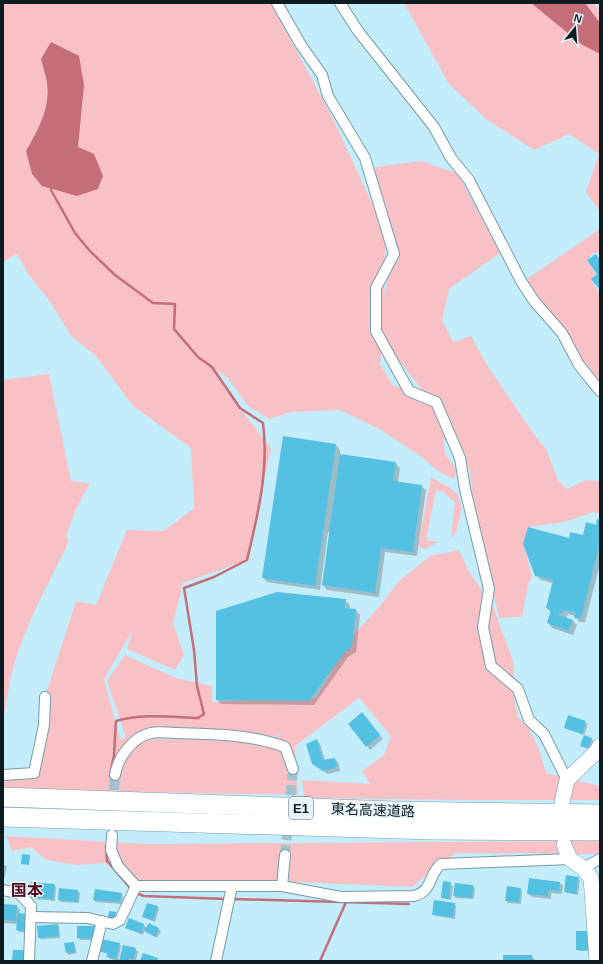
<svg xmlns="http://www.w3.org/2000/svg" width="603" height="964" viewBox="0 0 603 964" font-family="Helvetica,'Noto Sans JP',sans-serif">
<style>
.green{fill:#f8c1c6;fill-rule:evenodd}
.water{fill:#c46e79}
.shadow{fill:#0003}
.lines{fill:none;stroke-linecap:round;stroke-linejoin:round}
.stream{stroke:#c46e79;stroke-width:2.5}
.building{fill:#54c0e2}
.street-tunnel{stroke:#9fc3cf;stroke-width:10;stroke-dasharray:10 5;stroke-linecap:butt}
.street-casing{stroke:#759ba8;stroke-width:12}
.secondary-casing{stroke:#759ba8;stroke-width:16}
.highway-casing{stroke:#759ba8;stroke-width:20}
.street{stroke:#fff;stroke-width:10}
.secondary{stroke:#fff;stroke-width:15}
.highway{stroke:#fff;stroke-width:19}
.labels{text-anchor:middle;dominant-baseline:central;stroke-width:3;stroke-linejoin:round;paint-order:stroke}
.shield{fill:#e6f5fb;stroke:#4e5d62;stroke-width:1}
.shield-label{font-size:13px;font-weight:bold;fill:#0d1c21}
.street-label{font-size:14px;fill:#0d1c21;stroke:#e6f5fb}
.quarter-label{font-size:16px;font-weight:bold;fill:#4f091b;stroke:#e6f5fb}
</style>
<rect width="100%" height="100%" fill="#c4edfb"/>
<g class="green">
<path d="M3 3H271L333 119 381 223 372 181 375 167 422 161 458 174 500 253 449 289 442 320 453 342 471 336 487 365 533 433 546 449 558 480 567 489 586 480 600 481V514L593 512 565 522 528 527 524 546 532 577 528 584 522 617 499 618 492 587 489 563 473 510 470 469 466 466 443 438 445 454 457 470 454 479 439 472 422 457 381 430 340 410 291 412 270 419 248 406 228 378 213 368 225 389 271 448 247 560 183 583 173 623 184 655 175 670 127 649 133 629 104 679 120 739 126 738 107 681 125 655 176 678 212 686V702L316 698 332 671 333 657 380 606 399 581 430 556 459 550 468 570 494 609 514 664V697L518 717 529 729 540 751 546 773 600 786V800H459L304 798 302 780 370 784 362 771 384 755 391 736 359 698 295 746 298 795 3 789V778H36L43 748 45 697 76 601 96 605 127 530 164 531 194 508 191 448 133 406 95 355 71 336 51 303 28 274 17 254 3 262ZM385 244 388 254 392 259 384 296ZM383 340 423 391 393 386 380 364ZM145 729 258 739 284 734 251 743 215 739H127Z"/>
<path d="M404 3H593L600 10V212L586 192 599 154 569 134 534 150 486 119 449 84Z"/>
<path d="M600 229V253H593L587 260 596 274 591 279 600 294V379L596 383 524 281Z"/>
<path d="M49 374 71 481 90 483 76 509 66 536 69 541C53 575 34 608 21 644 11 669 7 696 3 723V380Z"/>
<path d="M431 477C454 491 466 491 459 521 457 528 457 534 451 538L455 502 444 493 436 490 426 540 438 542 425 549 418 546Z"/>
<path d="M6 836 148 844 600 841V854L456 853 433 869 412 887 274 881 136 886 118 862 77 865 46 860 31 847 12 851Z"/>
</g>
<g class="water">
<path d="M531 3H585L600 23V54L581 44Z"/>
<path d="M51 42 79 56 84 85 78 147 94 154 103 176 98 189 77 196 42 186 32 174 26 151C37 132 51 108 47 83 46 75 43 67 41 59Z"/>
</g>
<g class="shadow">
<path d="M336 445 340 450V455L395 463 400 468 398 482 421 486 426 490 417 556 385 552 379 597 327 590 323 585 330 532H328L320 590 267 582 263 577Z"/>
<path d="M600 521V564L585 622H579L575 616 568 614 566 619 572 620 577 625 573 635 552 628 548 623 551 613 547 608 553 583 541 580 536 575 569 539 583 536 597 526Z"/>
<path d="M345 600 350 605V610H356L360 615 356 652 348 657 314 705 221 704 217 699Z"/>
<path d="M365 716 383 739 370 750 367 746Z"/>
<path d="M569 716 588 724 584 735 565 728Z"/>
<path d="M591 739 594 741 590 750 581 746Z"/>
<path d="M317 741 320 744 325 760 334 759 338 762 340 771 328 774 317 767Z"/>
<path d="M3 865 7 866 5 877 3 876Z"/>
<path d="M578 878 580 880 578 895 567 893 565 891Z"/>
<path d="M444 882 453 886 451 900 442 898Z"/>
<path d="M560 883 563 886 562 894 551 893V899L532 897 528 893Z"/>
<path d="M455 884 473 886 475 888 474 899 456 898 454 896Z"/>
<path d="M54 885 56 887 55 901 33 899 31 897Z"/>
<path d="M520 889 522 891 521 904 508 903 506 900Z"/>
<path d="M78 891 80 893 79 903 61 902 59 900Z"/>
<path d="M121 894 123 896 122 904 96 902 94 900Z"/>
<path d="M454 904 456 906 455 919 436 916 433 914Z"/>
<path d="M3 905 16 906 20 910 19 914 29 933 19 932 17 930 18 924 3 923Z"/>
<path d="M157 907 159 909 155 922 143 917Z"/>
<path d="M149 924 161 931 157 938 145 930 143 935 126 928 144 925 147 928Z"/>
<path d="M57 925 59 927 60 938 41 939 39 937Z"/>
<path d="M94 927 97 929 96 940H80L78 938Z"/>
<path d="M577 932 591 951H579L577 949Z"/>
<path d="M74 943 77 953 69 955 67 953Z"/>
<path d="M119 944 121 946 118 961 110 959 108 957V954L101 951Z"/>
<path d="M124 946 138 951 136 961H121Z"/>
<path d="M24 951 26 961H15L13 959Z"/>
<path d="M532 956 536 961H504Z"/>
</g>
<g class="lines">
<g class="stream">
<path d="M51 186V190L75 233 90 251 115 275 153 303 175 304 174 329 198 357 212 367 240 408 263 423C269 470 258 514 247 560L214 577 184 588 194 650 197 686 204 714 198 718C171 717 142 713 116 721L114 755 110 776"/>
<path d="M106 846 107 861 131 889"/>
<path d="M136 893 144 896 227 899"/>
<path d="M232 899 409 904"/>
<path d="M320 961 346 902"/>
</g>
</g>
<g class="building">
<path d="M596 254 600 260V290L591 279 597 274 587 260Z"/>
<path d="M283 436 336 444 315 586 262 578Z"/>
<path d="M340 454 396 462 393 481 422 485 413 552 381 548 375 593 322 585Z"/>
<path d="M597 519 600 520V542L581 618H574L576 613 564 610 562 613 560 612 558 615 573 620 568 631 547 623 551 610 546 608 553 580 535 576 523 544 528 527 569 538 570 532 583 535 586 522 596 525Z"/>
<path d="M277 592 346 599 345 608 356 609 352 647 344 653 309 701 216 700V611Z"/>
<path d="M362 712 380 735 366 747 348 724Z"/>
<path d="M568 715 586 721 582 734 564 728Z"/>
<path d="M584 735 592 738 588 748 580 746Z"/>
<path d="M317 739 323 760 335 758 337 767 323 771 312 764 306 744Z"/>
<path d="M22 854 30 855 29 865 21 864Z"/>
<path d="M566 875 579 877 576 894 564 892Z"/>
<path d="M529 878 560 882 559 891 548 890V896L527 894Z"/>
<path d="M443 881 451 882 449 899 441 898Z"/>
<path d="M31 882 55 884 53 899 30 897Z"/>
<path d="M455 883 473 885 472 898 453 896Z"/>
<path d="M507 886 521 888 519 902 505 901Z"/>
<path d="M59 888 78 890V902L58 900Z"/>
<path d="M95 889 122 893 120 902 93 900Z"/>
<path d="M434 900 455 903 453 917 432 915Z"/>
<path d="M147 903 158 906 153 920 142 917Z"/>
<path d="M3 904 17 905 16 921 3 920Z"/>
<path d="M109 911 116 912 115 919 108 918Z"/>
<path d="M18 913 29 914 28 931 16 930Z"/>
<path d="M129 918 144 924 141 933 125 928Z"/>
<path d="M149 923 159 928 155 937 144 931Z"/>
<path d="M58 924 59 936 38 938 37 926Z"/>
<path d="M77 926H95V939L77 938Z"/>
<path d="M576 931H590L589 950H576Z"/>
<path d="M102 939 120 943 116 959 106 957 108 953 100 952Z"/>
<path d="M74 942 75 952 66 953 64 943Z"/>
<path d="M123 945 136 948 134 959 129 958 128 961H119Z"/>
<path d="M13 950H25L24 960H12Z"/>
<path d="M143 953 158 958 157 961H140Z"/>
<rect x="503" y="955" width="29" height="6"/>
</g>
<g class="lines">
<g class="street-tunnel">
<path d="M113 805 115 775"/>
<path d="M285 855 293 769"/>
</g>
<defs>
<g id="street">
<path d="M277 3 301 45 322 75 328 96 365 158 394 254 376 288V331L409 391 436 402 460 458 465 489 489 589 483 627 491 666 518 689 529 720 544 734 567 780"/>
<path d="M340 3 358 31 434 127 451 158 469 180 521 281 534 301 562 333 579 365 600 391"/>
<path d="M3 775 34 773 44 725 45 697"/>
<path d="M115 775C118 758 132 737 151 733 158 731 168 733 175 733 211 734 251 734 285 747L293 769"/>
<path d="M112 835 111 850 118 866 136 886H282L341 897 414 896C433 891 428 875 441 864L570 859"/>
<path d="M583 868 600 859"/>
<path d="M282 886 285 855"/>
<path d="M3 890 20 894 31 906 29 961"/>
<path d="M31 917 88 918 113 924 120 920 136 886"/>
<path d="M92 961 102 921"/>
<path d="M216 961 232 886"/>
</g>
<g id="secondary">
<path d="M562 803 567 780 596 752 600 746"/>
<path d="M564 845 570 859 583 868 591 878 597 961"/>
</g>
<g id="highway">
<path d="M3 797 393 811 600 814"/>
<path d="M3 817 432 830 600 831"/>
</g>
</defs>
<use href="#street" class="street-casing"/>
<use href="#secondary" class="secondary-casing"/>
<use href="#highway" class="highway-casing"/>
<use href="#street" class="street"/>
<use href="#secondary" class="secondary"/>
<use href="#highway" class="highway"/>
</g>
<g class="labels">
<rect class="shield" x="289" y="797" width="24" height="22" rx="3"/>
<g class="shield-label">
<text x="301" y="808">E1</text>
</g>
<g class="street-label">
<text transform="translate(373 810) rotate(2)">東名高速道路</text>
</g>
<g class="quarter-label">
<text x="27" y="890">国本</text>
</g>
</g>
<rect width="603" height="964" fill="none" stroke="#0d1c21" stroke-width="8"/>
<g transform="translate(575 28) rotate(17)" stroke="#e6f5fb" stroke-width="3" paint-order="stroke">
<path d="M0-3L7 15L0 10L-7 15Z" fill="#0d1c21"/>
<text y="-6" font-size="11" font-weight="bold" text-anchor="middle" fill="#0d1c21">N</text>
</g>
</svg>
